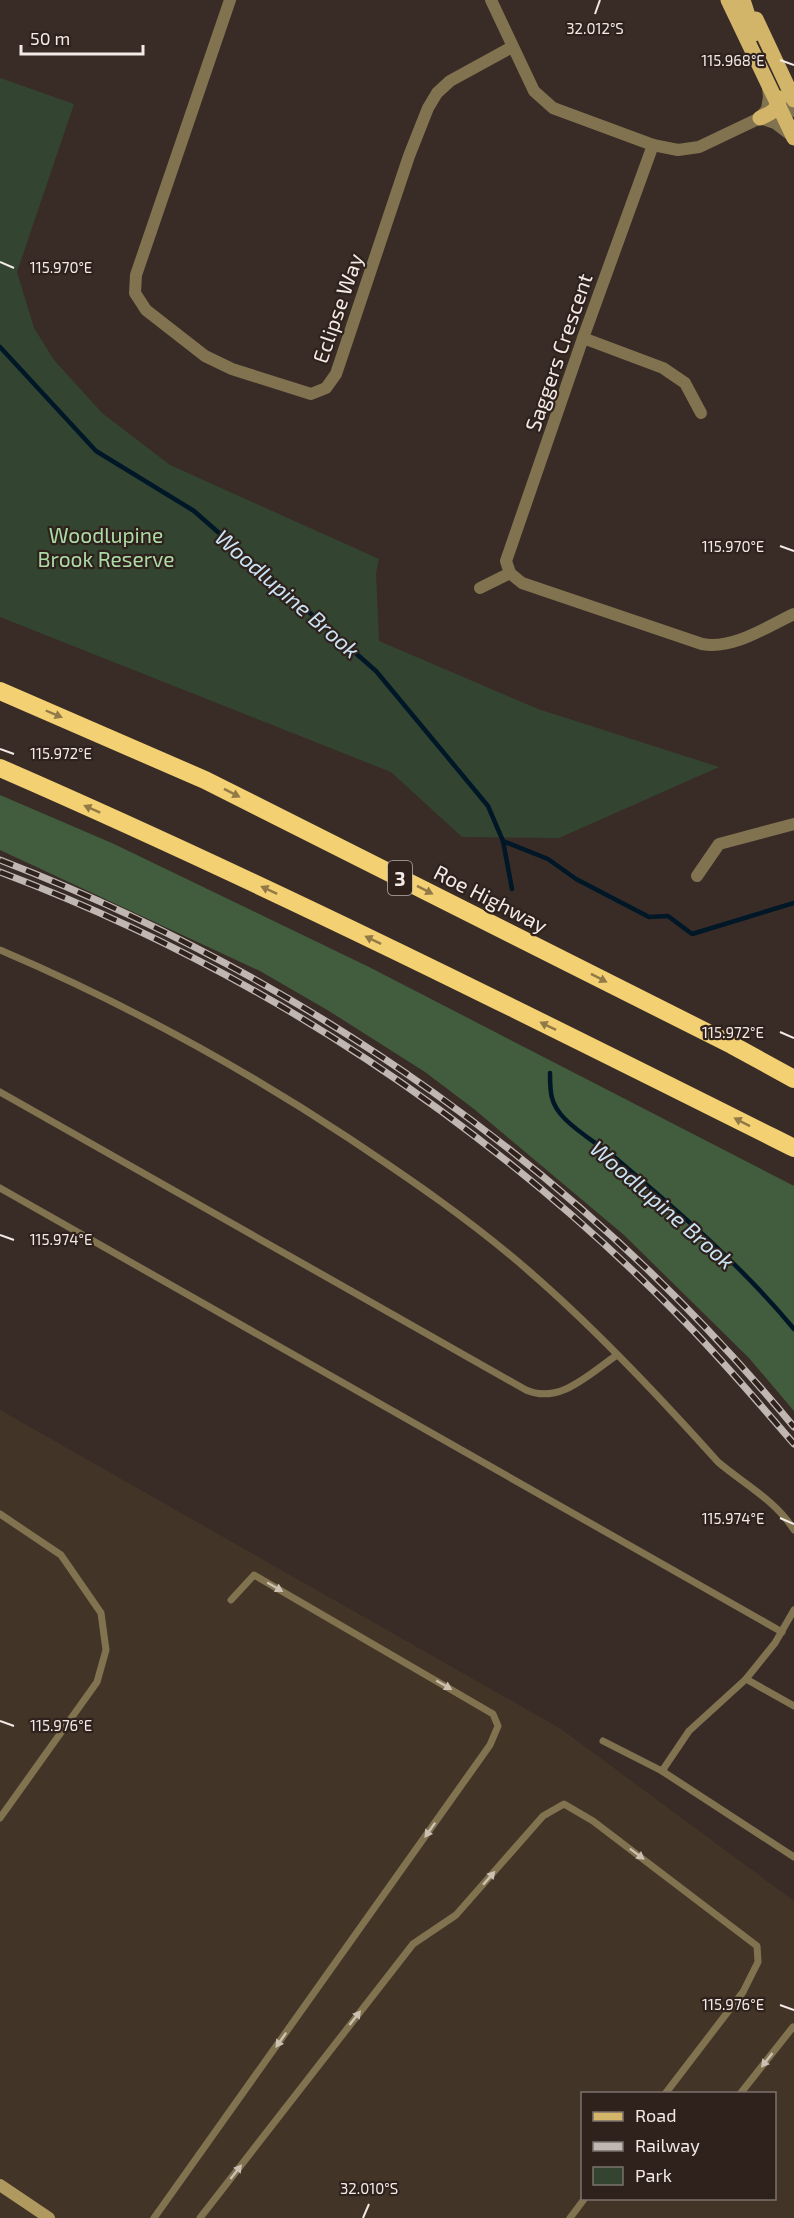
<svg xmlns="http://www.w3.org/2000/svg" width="794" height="2218" viewBox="0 0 794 2218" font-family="'Exo 2',sans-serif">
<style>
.industrial{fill:#423427;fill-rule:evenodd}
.green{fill:#334531}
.forest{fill:#415d3e}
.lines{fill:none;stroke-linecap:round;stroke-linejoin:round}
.stream{stroke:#001727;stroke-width:4.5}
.lane{stroke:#81734f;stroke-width:7}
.street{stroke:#81734f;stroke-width:12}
.secondary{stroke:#af995e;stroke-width:12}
.primary{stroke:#d2b569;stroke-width:15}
.highway{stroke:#f3d072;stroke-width:18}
.rail-casing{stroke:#c0b6b2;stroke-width:7}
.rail{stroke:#2f221d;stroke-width:4.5;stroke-dasharray:14;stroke-linecap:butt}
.oneway{fill:#917948}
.oneway2{fill:#cbc0b1}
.ticks{fill:none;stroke:#f3eae6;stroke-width:2}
.labels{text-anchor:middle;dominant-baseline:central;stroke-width:4.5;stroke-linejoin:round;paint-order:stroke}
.shield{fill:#2f221d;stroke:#b8aeaa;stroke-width:1.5}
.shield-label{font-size:20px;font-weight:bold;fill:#f3eae6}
.street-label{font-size:21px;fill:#f3eae6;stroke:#2f221d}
.park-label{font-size:21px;fill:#abdca6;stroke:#2f221d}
.water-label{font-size:22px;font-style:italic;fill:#cbe4f5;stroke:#2f221d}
.ticks-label{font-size:15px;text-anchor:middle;fill:#f3eae6;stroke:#2f221d;stroke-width:4.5;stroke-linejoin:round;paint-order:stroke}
</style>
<rect width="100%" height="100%" fill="#392c27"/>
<path class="industrial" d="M0 1410 561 1729 794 1901V2218H0ZM582 2094H774V2198H582Z"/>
<path class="green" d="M0 78 74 104 17 272 34 328 54 360 102 413 170 465 379 559 376 573 379 641 538 709 719 767 559 838 462 837 391 772 0 617Z"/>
<path class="forest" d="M0 795 114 844 369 967 794 1186V1411L749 1358 624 1235 474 1109 425 1072 329 1011 260 971 0 850Z"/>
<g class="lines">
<g class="stream">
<path d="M0 347 96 451 194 511 376 671 488 806 503 841 512 889"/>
<path d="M503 841 548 859 576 879 649 917 668 916 692 934 794 903"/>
<path d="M550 1073C550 1092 550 1104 565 1119 581 1135 602 1146 619 1161 681 1214 742 1266 794 1329"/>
</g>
<g class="lane">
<path d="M0 950C122 1002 236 1064 347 1137 410 1179 473 1222 530 1272 597 1330 659 1396 718 1462 744 1484 775 1500 794 1530"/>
<path d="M0 1092 526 1390C560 1405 590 1373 617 1355"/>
<path d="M0 1188 782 1632"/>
<path d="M0 1514 61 1555 101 1613 106 1650 97 1682 0 1818"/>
<path d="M794 1610 775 1643 746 1679 689 1731 662 1771 794 1857"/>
<path d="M746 1679 794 1706"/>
<path d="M603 1741 662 1771"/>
<path d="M740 2094 793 2027 794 2028"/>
<path d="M154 2218 490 1745 498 1726 493 1714 254 1575 231 1600"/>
<path d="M200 2218 413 1944 456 1915 543 1816 564 1804 593 1821 757 1946 758 1962 743 1992 665 2094"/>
<path d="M570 2218 585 2198"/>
</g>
<g class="street">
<path d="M230 0 136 275 135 293 146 310 205 356 232 369 311 394 326 388 336 374 409 156 428 108 437 93 450 81 512 47"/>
<path d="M491 0 534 91 553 108 653 145 678 150 699 147 760 118 767 109 769 97 768 88"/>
<path d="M774 106 778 105 794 111"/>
<path d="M760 118 775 123 792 136"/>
<path d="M653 145 583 338 506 561 510 573 522 583 702 644C733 650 766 627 794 614"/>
<path d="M583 338 663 368 685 383 701 413"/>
<path d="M480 588 510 573"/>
<path d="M697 876 719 844 794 824"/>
</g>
<path class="secondary" d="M0 2185 49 2218"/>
<g class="primary">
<path d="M728 0 794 138"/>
<path d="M743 0 754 34"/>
<path d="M756 19 794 100"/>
<path d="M760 118C771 113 777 111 780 98"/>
</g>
<g class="highway">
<path d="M0 691 205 780 732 1045 794 1079"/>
<path d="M0 768C269 885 532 1017 794 1148"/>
</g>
<defs>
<g id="rail">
<path d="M0 860C307 978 584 1173 794 1427"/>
<path d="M0 872C258 969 492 1125 685 1322 723 1361 759 1403 794 1444"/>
</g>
</defs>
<use href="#rail" class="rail-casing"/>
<use href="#rail" class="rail"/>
</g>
<defs><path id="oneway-solid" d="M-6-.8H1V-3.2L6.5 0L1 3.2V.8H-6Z" transform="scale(1.5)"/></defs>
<g class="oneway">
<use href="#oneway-solid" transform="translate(54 714) rotate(23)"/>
<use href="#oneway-solid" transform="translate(232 793) rotate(27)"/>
<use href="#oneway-solid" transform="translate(92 809) rotate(-156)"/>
<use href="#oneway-solid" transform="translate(269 890) rotate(-155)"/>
<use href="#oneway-solid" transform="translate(425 890) rotate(27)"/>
<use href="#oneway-solid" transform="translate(373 940) rotate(-154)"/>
<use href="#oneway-solid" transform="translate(599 978) rotate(27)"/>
<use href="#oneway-solid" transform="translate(548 1026) rotate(-154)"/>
<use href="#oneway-solid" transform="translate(742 1122) rotate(-153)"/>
</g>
<g class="oneway2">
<use href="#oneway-solid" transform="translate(275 1587) rotate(30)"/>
<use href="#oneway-solid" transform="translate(444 1685) rotate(30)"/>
<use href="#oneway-solid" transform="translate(430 1830) rotate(125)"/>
<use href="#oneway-solid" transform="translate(637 1854) rotate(37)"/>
<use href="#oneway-solid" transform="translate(489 1878) rotate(-49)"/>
<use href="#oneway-solid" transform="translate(355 2018) rotate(-52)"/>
<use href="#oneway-solid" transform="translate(281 2040) rotate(125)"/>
<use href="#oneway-solid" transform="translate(767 2060) rotate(128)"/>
<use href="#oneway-solid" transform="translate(236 2172) rotate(-52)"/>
</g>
<path class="ticks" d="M595 14 600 0M780 60 794 65M0 262 14 268M780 546 794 551M0 749 14 754M780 1032 794 1038M0 1235 14 1240M780 1518 794 1524M0 1721 14 1726M780 2005 794 2010M363 2218 369 2204"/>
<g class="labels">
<rect class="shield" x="388" y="861" width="24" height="34" rx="4.5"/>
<g class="shield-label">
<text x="400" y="878">3</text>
</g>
<g class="street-label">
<text transform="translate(337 308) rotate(-71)">Eclipse Way</text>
<text transform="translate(558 352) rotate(-71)">Saggers Crescent</text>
<text transform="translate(491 898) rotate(27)">Roe Highway</text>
</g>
<g class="park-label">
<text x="106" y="534">Woodlupine<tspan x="106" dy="24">Brook Reserve</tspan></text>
</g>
<g class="water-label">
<text transform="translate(288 593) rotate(41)">Woodlupine Brook</text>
<text transform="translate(663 1204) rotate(41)">Woodlupine Brook</text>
</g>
</g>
<g class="ticks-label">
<text x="595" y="34">32.012°S</text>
<text x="733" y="66">115.968°E</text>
<text x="61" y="273">115.970°E</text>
<text x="733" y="552">115.970°E</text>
<text x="61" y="759">115.972°E</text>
<text x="733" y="1038">115.972°E</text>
<text x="61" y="1245">115.974°E</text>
<text x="733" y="1524">115.974°E</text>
<text x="61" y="1731">115.976°E</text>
<text x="733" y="2010">115.976°E</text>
<text x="369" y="2194">32.010°S</text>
</g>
<rect x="581" y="2092" width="195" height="108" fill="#2f221d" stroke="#7d726d" stroke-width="1.5"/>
<rect x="593" y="2112" width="30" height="9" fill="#d2b569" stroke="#7d726d" stroke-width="1.5"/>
<text x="635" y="2122" font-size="18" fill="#f3eae6">Road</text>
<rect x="593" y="2142" width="30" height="9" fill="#c0b6b2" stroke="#7d726d" stroke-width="1.5"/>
<text x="635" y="2152" font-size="18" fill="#f3eae6">Railway</text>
<rect x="593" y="2167" width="30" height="18" fill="#334531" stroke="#7d726d" stroke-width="1.5"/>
<text x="635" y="2182" font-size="18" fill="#f3eae6">Park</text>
<path d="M21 45v9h122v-9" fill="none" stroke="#f3eae6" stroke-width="3"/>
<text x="30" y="45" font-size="18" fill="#f3eae6" stroke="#2f221d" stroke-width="4.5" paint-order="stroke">50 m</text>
</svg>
